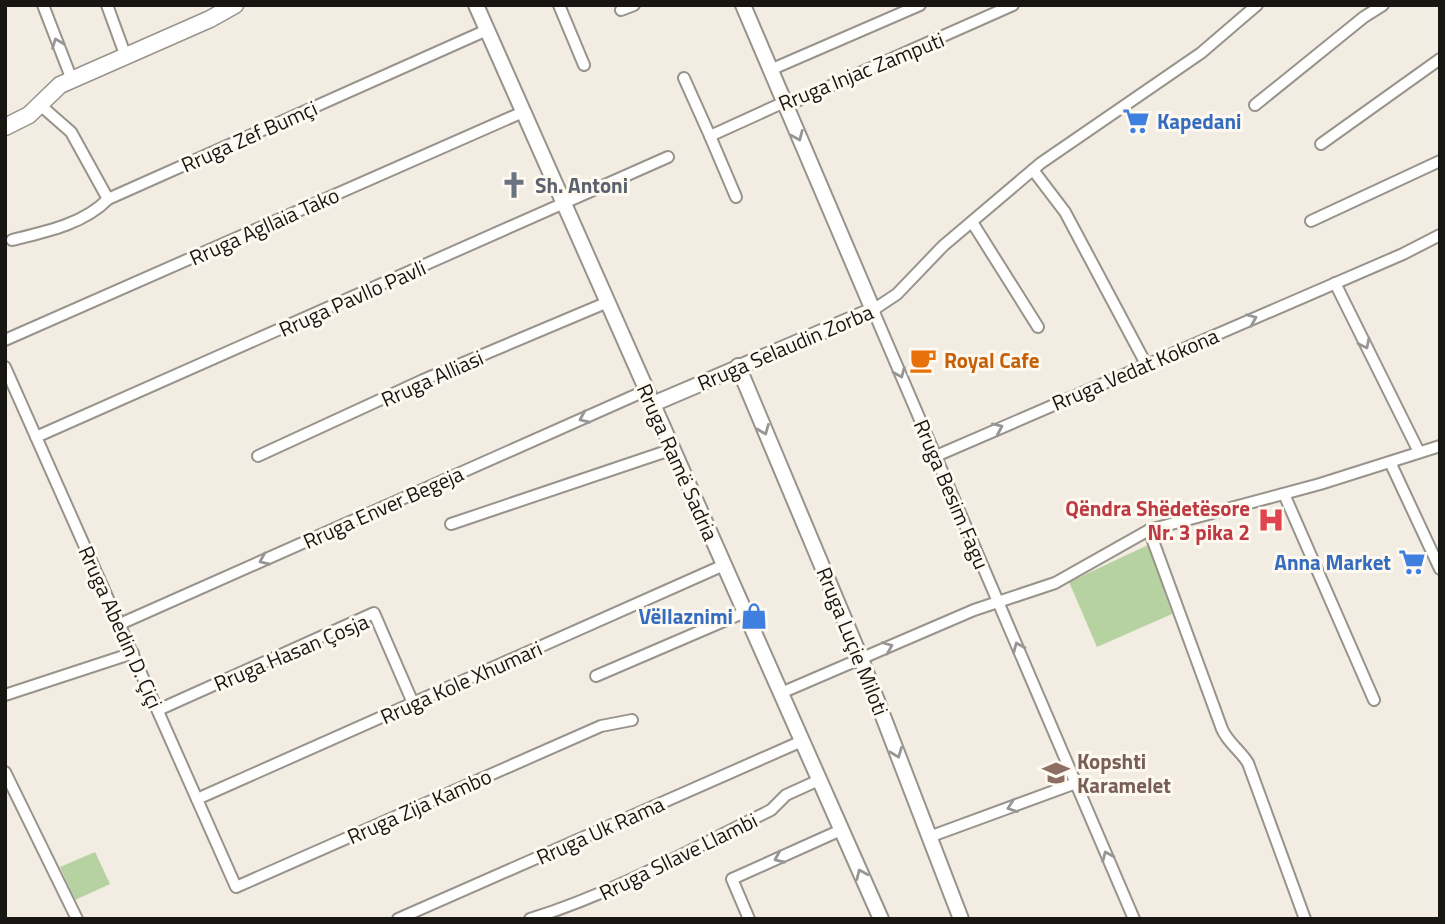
<svg xmlns="http://www.w3.org/2000/svg" width="1445" height="924" viewBox="0 0 1445 924" font-family="'Titillium Web',sans-serif">
<style>
.green{fill:#b7d2a1}
.lines{fill:none;stroke-linecap:round;stroke-linejoin:round}
.minor-casing{stroke:#98938b;stroke-width:14}
.tertiary-casing{stroke:#98938b;stroke-width:18}
.secondary-casing{stroke:#98938b;stroke-width:19}
.minor{stroke:#fff;stroke-width:10}
.tertiary{stroke:#fff;stroke-width:14}
.secondary{stroke:#fff;stroke-width:16}
.oneway{stroke:#979695}
.labels{text-anchor:middle;dominant-baseline:central;stroke-width:6;stroke-linejoin:round;paint-order:stroke}
.street-label{font-size:21px;fill:#181613;stroke:#fefaf2}
.shop-label{font-size:21px;font-weight:bold;fill:#366cbe;stroke:#fefaf2;text-anchor:end}
.worship-label{font-size:21px;font-weight:bold;fill:#5b616d;stroke:#fefaf2;text-anchor:start}
.food-label{font-size:21px;font-weight:bold;fill:#c56008;stroke:#fefaf2;text-anchor:start}
.health-label{font-size:21px;font-weight:bold;fill:#be3a42;stroke:#fefaf2;text-anchor:end}
.education-label{font-size:21px;font-weight:bold;fill:#785e54;stroke:#fefaf2;text-anchor:start}
</style>
<rect width="100%" height="100%" fill="#f2ece3"/>
<g class="green">
<path d="M1148 545 1172 614 1097 647 1069 582Z"/>
<path d="M95 852 110 884 75 900 60 867Z"/>
</g>
<g class="lines">
<defs>
<g id="minor">
<path d="M43 5 72 80"/>
<path d="M107 5 126 57"/>
<path d="M559 5 584 65"/>
<path d="M621 10 634 5"/>
<path d="M770 70 920 5"/>
<path d="M684 78 710 136 778 105 792 103 1013 5"/>
<path d="M39 104 71 132 108 199"/>
<path d="M1255 105 1364 17 1383 5"/>
<path d="M710 136 736 197"/>
<path d="M1321 144 1440 59"/>
<path d="M1033 170 1065 212 1146 364"/>
<path d="M1311 221 1440 161"/>
<path d="M972 222 1038 327"/>
<path d="M12 240C45 232 84 224 108 199L487 30"/>
<path d="M1335 283 1419 452"/>
<path d="M5 340 523 112"/>
<path d="M5 367 236 887 601 726 632 720"/>
<path d="M36 437 668 157"/>
<path d="M258 456 423 380 608 302"/>
<path d="M936 456 1403 254 1440 235"/>
<path d="M1390 462 1440 569"/>
<path d="M1284 494 1374 700"/>
<path d="M451 524 673 449"/>
<path d="M1149 530 1222 729C1228 743 1240 750 1248 763L1305 919"/>
<path d="M120 624 647 390"/>
<path d="M596 676 745 612"/>
<path d="M781 693 974 610 1055 583 1149 530 1320 484 1440 446"/>
<path d="M5 695 133 653"/>
<path d="M158 710 374 613 413 703"/>
<path d="M5 772 77 919"/>
<path d="M197 799 724 565"/>
<path d="M929 837 1076 783"/>
<path d="M398 919 802 741"/>
<path d="M530 919C614 893 692 849 771 810L786 795 819 780"/>
<path d="M749 919 732 879 841 830"/>
<path d="M1134 919 873 310 897 294 943 246 1041 163 1201 53 1257 5"/>
</g>
<g id="tertiary">
<path d="M476 5 881 919"/>
<path d="M738 366 861 659 961 919"/>
<path d="M653 404 873 310 743 5"/>
</g>
<path id="secondary" d="M5 127 29 115 60 85 210 19 235 5"/>
</defs>
<use href="#minor" class="minor-casing"/>
<use href="#tertiary" class="tertiary-casing"/>
<use href="#secondary" class="secondary-casing"/>
<use href="#minor" class="minor"/>
<use href="#tertiary" class="tertiary"/>
<use href="#secondary" class="secondary"/>
</g>
<defs><path id="oneway-chevron" d="M-2-3.5L2.5 0L-2 3.5" fill="none" stroke-width="1.6" stroke-linecap="round" stroke-linejoin="round" transform="scale(1.75)"/></defs>
<g class="oneway">
<use href="#oneway-chevron" transform="translate(57 43) rotate(-111)"/>
<use href="#oneway-chevron" transform="translate(798 136) rotate(67)"/>
<use href="#oneway-chevron" transform="translate(1252 319) rotate(-23)"/>
<use href="#oneway-chevron" transform="translate(1365 344) rotate(64)"/>
<use href="#oneway-chevron" transform="translate(900 373) rotate(67)"/>
<use href="#oneway-chevron" transform="translate(584 418) rotate(156)"/>
<use href="#oneway-chevron" transform="translate(998 428) rotate(-24)"/>
<use href="#oneway-chevron" transform="translate(764 430) rotate(68)"/>
<use href="#oneway-chevron" transform="translate(264 560) rotate(156)"/>
<use href="#oneway-chevron" transform="translate(888 647) rotate(-23)"/>
<use href="#oneway-chevron" transform="translate(1018 647) rotate(-113)"/>
<use href="#oneway-chevron" transform="translate(897 753) rotate(69)"/>
<use href="#oneway-chevron" transform="translate(1012 807) rotate(160)"/>
<use href="#oneway-chevron" transform="translate(1107 856) rotate(-113)"/>
<use href="#oneway-chevron" transform="translate(779 858) rotate(156)"/>
<use href="#oneway-chevron" transform="translate(861 874) rotate(-114)"/>
</g>
<defs>
<symbol id="supermarket-bare" viewBox="-9 -9 18 18"><path d="M-6-5.5h2.5l.6 2H6L4.5 2H-2.5L-4.4-4H-6ZM-1.5 3.2a1.3 1.3 0 1 0 .1 0ZM3 3.2a1.3 1.3 0 1 0 .1 0Z" fill="#3f7fe0" stroke="#fefaf2" stroke-width="2.5" paint-order="stroke"/></symbol>
<symbol id="church-bare" viewBox="-9 -9 18 18"><path d="M-1.2-6h2.4v3.5h3.3v2.4h-3.3V6h-2.4V-.1h-3.3v-2.4h3.3Z" fill="#6b7280" stroke="#fefaf2" stroke-width="2.5" paint-order="stroke"/></symbol>
<symbol id="cafe-bare" viewBox="-9 -9 18 18"><path d="M-5.5-4.5H6V0H3Q3 3.5 0 3.5H-2.5Q-5.5 3.5-5.5 0ZM3-3.2v2h1.7v-2ZM-6 4.5H4V6H-6Z" fill="#e8710a" stroke="#fefaf2" stroke-width="2.5" paint-order="stroke"/></symbol>
<symbol id="hospital-bare" viewBox="-9 -9 18 18"><path d="M-5-5h3v3.5h4V-5h3V5h-3V1.5h-4V5h-3Z" fill="#e0444e" stroke="#fefaf2" stroke-width="2.5" paint-order="stroke"/></symbol>
<symbol id="shop-bare" viewBox="-9 -9 18 18"><path d="M-5-2.5h2.3a2.7 3.5 0 0 1 5.4 0H5L5.5 6h-11ZM-1.5-2.5h3a1.5 2.3 0 0 0-3 0Z" fill="#3f7fe0" stroke="#fefaf2" stroke-width="2.5" paint-order="stroke"/></symbol>
<symbol id="school-bare" viewBox="-9 -9 18 18"><path d="M0-5L7-2L0 1L-7-2ZM-4 1L0 2.5L4 1V4Q0 6-4 4Z" fill="#8d6e63" stroke="#fefaf2" stroke-width="2.5" paint-order="stroke"/></symbol>
</defs>
<g fill-rule="evenodd">
<use href="#supermarket-bare" x="1117" y="102" width="38" height="38"/>
<use href="#church-bare" x="495" y="166" width="38" height="38"/>
<use href="#cafe-bare" x="904" y="341" width="38" height="38"/>
<use href="#hospital-bare" x="1252" y="501" width="38" height="38"/>
<use href="#supermarket-bare" x="1393" y="543" width="38" height="38"/>
<use href="#shop-bare" x="735" y="597" width="38" height="38"/>
<use href="#school-bare" x="1037" y="754" width="38" height="38"/>
</g>
<g class="labels">
<g class="street-label">
<text transform="translate(861 71) rotate(-22)">Rruga Injac Zamputi</text>
<text transform="translate(249 136) rotate(-24)">Rruga Zef Bumçi</text>
<text transform="translate(264 226) rotate(-24)">Rruga Agllaia Tako</text>
<text transform="translate(352 298) rotate(-24)">Rruga Pavllo Pavli</text>
<text transform="translate(785 347) rotate(-23)">Rruga Selaudin Zorba</text>
<text transform="translate(1135 369) rotate(-23)">Rruga Vedat Kokona</text>
<text transform="translate(432 378) rotate(-24)">Rruga Alliasi</text>
<text transform="translate(678 462) rotate(66)">Rruga Ramë Sadria</text>
<text transform="translate(952 494) rotate(67)">Rruga Besim Fagu</text>
<text transform="translate(383 507) rotate(-24)">Rruga Enver Begeja</text>
<text transform="translate(121 627) rotate(66)">Rruga Abedin D. Çiçi</text>
<text transform="translate(853 641) rotate(68)">Rruga Luçie Miloti</text>
<text transform="translate(291 652) rotate(-23)">Rruga Hasan Çosja</text>
<text transform="translate(461 682) rotate(-24)">Rruga Kole Xhumari</text>
<text transform="translate(419 806) rotate(-24)">Rruga Zija Kambo</text>
<text transform="translate(600 830) rotate(-24)">Rruga Uk Rama</text>
<text transform="translate(678 856) rotate(-26)">Rruga Sllave Llambi</text>
</g>
<g class="shop-label">
<text x="1157" y="121" text-anchor="start">Kapedani</text>
<text x="1391" y="562">Anna Market</text>
<text x="733" y="616">Vëllaznimi</text>
</g>
<g class="worship-label">
<text x="535" y="185">Sh. Antoni</text>
</g>
<g class="food-label">
<text x="944" y="360">Royal Cafe</text>
</g>
<g class="health-label">
<text x="1250" y="508">Qëndra Shëdetësore<tspan x="1250" dy="24">Nr. 3 pika 2</tspan></text>
</g>
<g class="education-label">
<text x="1077" y="761">Kopshti<tspan x="1077" dy="24">Karamelet</tspan></text>
</g>
</g>
<rect width="1445" height="924" fill="none" stroke="#181613" stroke-width="14"/>
</svg>
